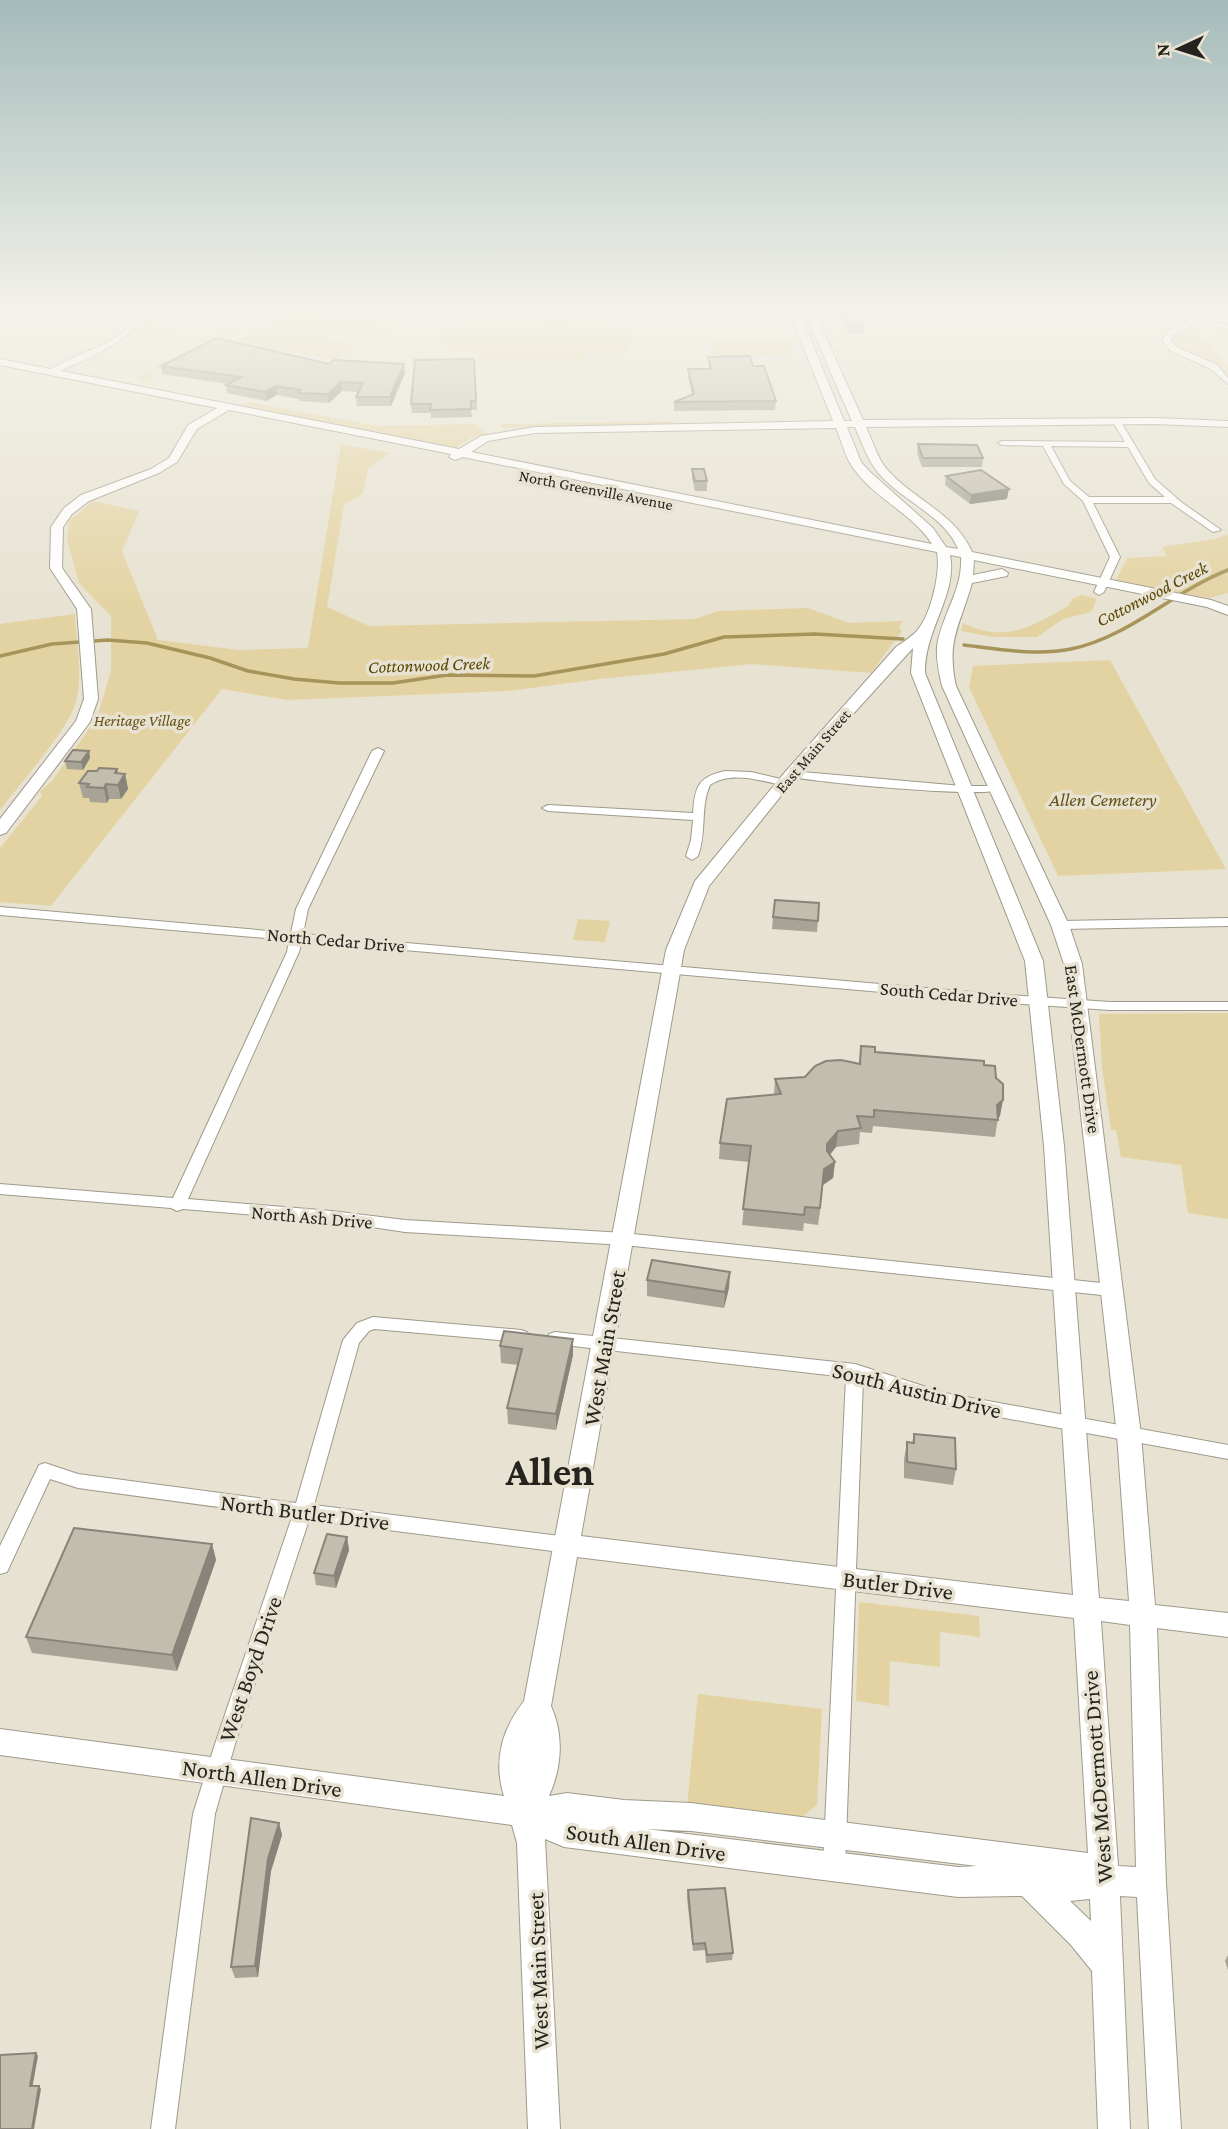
<svg xmlns="http://www.w3.org/2000/svg" width="1228" height="2129" viewBox="0 0 1228 2129" font-family="'Crimson Pro',serif">
<style>
.green{fill:#e4d3a2}
.lines{fill:none;stroke-linecap:round;stroke-linejoin:round}
.stream{stroke:#a7945a;stroke-width:3.5}
.street-casing{stroke:#9f9a8b;stroke-width:2}
.secondary-casing{stroke:#9f9a8b;stroke-width:2}
.street{fill:#fff;fill-rule:evenodd}
.secondary{fill:#fff;fill-rule:evenodd}
.wall{fill:#a7a395}
.shaded-wall{fill:#888479}
.building{fill:#c2bdad;stroke:#888479;stroke-width:2}
.labels{text-anchor:middle;dominant-baseline:central;stroke-width:7;stroke-linejoin:round;paint-order:stroke}
.far-street-label{font-size:16px;fill:#25231d;stroke:#e7e2d1}
.far-park-label{font-size:16px;font-style:italic;fill:#645114;stroke:#e7e2d1}
.far-water-label{font-size:18px;font-style:italic;fill:#584602;stroke:#e7e2d1}
.park-label{font-size:19px;font-style:italic;fill:#645114;stroke:#e7e2d1}
.street-label{font-size:19px;fill:#25231d;stroke:#e7e2d1}
.near-street-label{font-size:23px;fill:#25231d;stroke:#e7e2d1}
.near-town-label{font-size:40px;font-weight:bold;fill:#25231d;stroke:#e7e2d1}
</style>
<rect width="100%" height="100%" fill="#e7e2d1"/>
<g class="green">
<path d="M266 311H270L153 371 152 379 143 382 138 379 139 377 206 342 139 329 151 316 167 318 149 324 152 325 145 329 201 340 215 336Z"/>
<path d="M297 311H304L395 327 367 342 269 325Z"/>
<path d="M485 325C512 325 624 316 635 339L628 347V353L584 354 583 361H479V354L453 351 439 342C444 326 470 325 485 325Z"/>
<path d="M266 326 363 344 334 360 235 341Z"/>
<path d="M1182 331 1204 337 1228 366V378C1210 357 1188 358 1170 341L1171 337Z"/>
<path d="M788 338 794 354 719 356 715 355 710 339Z"/>
<path d="M249 402 377 426 476 424 488 434 471 438 454 449 382 434 375 430 379 434 239 405Z"/>
<path d="M671 421 677 424 497 428H501V424Z"/>
<path d="M341 444 389 453 368 469 363 493 344 505 327 607 369 626 695 619 718 611 808 608 849 623 903 621 899 627 902 631 871 673 752 664 600 679 508 691 287 700 222 689 51 906 0 902V848L42 796 40 791 52 781 97 718 111 671V616L79 583 67 540 69 521 93 501 139 511 122 551 158 640 239 650 308 648Z"/>
<path d="M1228 534V593L1208 598 1116 580 1127 558 1167 556 1162 547 1214 539Z"/>
<path d="M1082 595 1097 599 1091 612 1063 619 1037 637H993L961 631 963 623C1005 644 1031 627 1068 606L1072 599Z"/>
<path d="M75 614C76 642 84 677 75 705 65 733 20 784 0 810V624Z"/>
<path d="M1110 660 1226 869 1058 876 969 687 973 666Z"/>
<path d="M578 919 610 921 605 942 573 940Z"/>
<path d="M1228 1013V1219L1188 1213 1181 1165 1121 1157 1116 1130H1111L1102 1067 1099 1014Z"/>
<path d="M859 1602 979 1616 980 1637 940 1632V1667L890 1661 889 1706 856 1701Z"/>
<path d="M698 1694 822 1709 817 1805 797 1821 687 1805Z"/>
</g>
<g class="lines">
<g class="stream">
<path d="M964 645C999 649 1036 656 1071 649 1129 637 1174 591 1228 570"/>
<path d="M0 656 52 644 108 640 147 643 210 658 248 671 294 679 339 683H393L447 675 534 676 664 654 724 637 815 634 903 639"/>
</g>
<defs>
<g id="street">
<path d="M141 311H147C126 346 89 357 54 374L47 372C80 349 117 349 141 311Z"/>
<path d="M1161 311C1173 311 1185 318 1196 317 1204 317 1211 311 1219 311L1205 319 1228 325V329L1199 322 1175 334 1170 340 1177 347 1217 365 1228 378V384L1211 369 1171 351 1162 340 1169 330 1192 320Z"/>
<path d="M1117 420 1121 422 1155 479 1181 502 1221 530 1213 532 1171 503H1093L1120 557 1104 592 1099 595 1094 592 1110 557 1083 501 1064 484 1043 446 1002 445 998 443 1002 441 1125 442 1113 422ZM1051 446 1128 447 1149 483 1165 497H1089L1070 481Z"/>
<path d="M378 748 384 751 308 909 303 934 995 994 1110 1002H1228V1010H1110L995 1002 302 941 299 952 188 1199 332 1211 405 1220 624 1233 1111 1284 1117 1286 1119 1290 1117 1294 1111 1296 624 1245 405 1232 332 1221 183 1209 177 1211 171 1208 0 1194V1184L173 1198 287 952 289 940 0 915V907L291 933 296 909 372 751Z"/>
<path d="M725 771 751 772 789 781 791 783 785 786C762 781 731 770 710 785 700 807 707 832 698 856L692 860 686 856 691 840 693 820 548 811 542 808 548 805 693 813C695 786 698 777 725 771Z"/>
<path d="M791 771 962 786H995L1001 789C988 799 812 782 787 776V772Z"/>
<path d="M1228 918V926L1060 929 1054 925 1060 921Z"/>
<path d="M373 1317 521 1330 527 1332 529 1336 527 1340 521 1342 374 1329 369 1331 359 1343 314 1505 568 1537 575 1539 577 1545 575 1551 568 1553 309 1520 235 1744 215 1814 175 2129H151L193 1814 215 1744 292 1517 78 1488 50 1479 7 1572 0 1574V1546L39 1465 45 1463 78 1474 296 1503 343 1340 357 1323Z"/>
<path d="M555 1332 855 1364 945 1393 1228 1445V1459L945 1407 863 1380 845 1867 842 1875 834 1878 826 1875 823 1867 846 1377 555 1344 549 1342 547 1338 549 1334Z"/>
</g>
<path id="secondary" d="M789 311H799L844 421H852L804 311H814L863 420 1154 418 1228 421V427L1154 424 866 427C872 440 877 456 885 467 911 499 955 512 972 552L1211 600 1228 606V615L1207 607 974 560 973 575 1002 569 1008 573 1007 576 972 583C960 626 946 640 956 686L1069 925 1082 964 1141 1435 1155 1605 1228 1613V1637L1157 1628 1166 1883 1181 2129H1149L1137 1897 1120 1896 1130 2129H1098L1092 1971 1071 1945 1022 1896 958 1897 564 1847 545 1839 560 2129H528L517 1843 512 1825 0 1755V1729L504 1796C493 1761 502 1729 524 1701L666 950 695 881 786 771 896 647C902 643 909 638 915 633 930 619 941 573 937 552L463 457 455 460 449 457 451 454 229 410 197 429 177 462 159 473 89 501 72 514 63 527 62 568 91 609 98 699 90 722 6 833 0 835V819L76 721 84 699 77 609 50 568 51 527 64 508 81 495 151 469 169 458 188 425 217 408 0 365V359L459 449 481 436 535 427 833 421ZM847 427H855C863 445 869 465 884 479 906 502 946 518 958 549L946 547 933 528 869 471 861 462ZM836 428C841 439 844 453 850 463 870 497 912 512 932 544L471 452 488 441 535 433ZM950 555 961 557C963 590 941 616 937 647 936 660 939 673 942 686L1051 925 1064 964 1117 1435 1129 1601 1099 1598 1064 1146 1043 961 925 673C924 630 958 594 950 555ZM913 648 911 673 1025 961 1044 1146 1073 1595 581 1536 684 950 709 886 796 777ZM577 1557 1074 1618 1088 1853 691 1803 624 1800 567 1793 549 1796C562 1767 564 1735 551 1706ZM1101 1621 1130 1625 1136 1867 1118 1866ZM646 1829 691 1831 977 1866 958 1867ZM1090 1899 1091 1921 1070 1901Z"/>
</defs>
<use href="#street" class="street-casing"/>
<use href="#secondary" class="secondary-casing"/>
<use href="#street" class="street"/>
<use href="#secondary" class="secondary"/>
</g>
<g class="wall">
<path d="M838 311H856L864 326 863 334H849Z"/>
<path d="M708 357 753 366 776 401 775 410 674 411V402L692 395 688 377V369H709Z"/>
<path d="M474 359 477 410H471L472 417 431 418V413H412L411 404Z"/>
<path d="M329 364 405 373 391 406H357L356 397 359 392 342 391 329 403 299 401V399L277 395 266 401 227 393 226 385 228 384 162 374 161 366Z"/>
<path d="M918 444 983 458 982 467H922L917 453Z"/>
<path d="M692 469 707 481V491H695L692 478Z"/>
<path d="M946 476 1007 499 970 504 945 485Z"/>
<path d="M89 751 90 758 83 770 67 769 65 761Z"/>
<path d="M117 769 118 774H125L128 789 121 799H109L107 803 90 802 89 798H83L79 783 97 771Z"/>
<path d="M819 903 817 932 772 929 773 917Z"/>
<path d="M861 1046 875 1052 984 1065 1000 1116 998 1118 995 1137 873 1126 872 1133 860 1132 859 1144 836 1147 830 1155 835 1162 833 1178 823 1185 818 1225 804 1223 803 1231 742 1225 749 1162 719 1159 720 1143 774 1095 775 1079 805 1077 859 1064Z"/>
<path d="M647 1280 729 1288 724 1308 647 1296Z"/>
<path d="M573 1339V1355L556 1430 508 1424 507 1408 518 1365 501 1363 500 1346Z"/>
<path d="M914 1434 956 1469 953 1485 904 1478V1459L907 1442 912 1443Z"/>
<path d="M347 1537 349 1550 336 1588 316 1585 314 1573Z"/>
<path d="M212 1544 216 1560 177 1671 32 1653 26 1637Z"/>
<path d="M279 1823 282 1835 271 1871 258 1977 235 1978 231 1967Z"/>
<path d="M688 1890 733 1953 732 1960 706 1963 705 1950 693 1951 687 1898Z"/>
<path d="M1228 1955V1970L1225 1961Z"/>
</g>
<g class="shaded-wall">
<path d="M404 364 405 373 391 406 390 397Z"/>
<path d="M341 382 342 391 329 403 328 394Z"/>
<path d="M276 386 277 395 266 401 265 392Z"/>
<path d="M1009 489 1007 499 970 504 971 495Z"/>
<path d="M89 751 90 758 83 770 81 762Z"/>
<path d="M117 769 120 782 125 774 128 789 121 799 115 773Z"/>
<path d="M106 784 109 799 107 803 104 788Z"/>
<path d="M1003 1100 1000 1116 994 1121 997 1105Z"/>
<path d="M838 1131 836 1147 825 1160 827 1144Z"/>
<path d="M835 1162 833 1178 823 1185 818 1225 824 1169Z"/>
<path d="M730 1272 729 1288 724 1308 725 1292Z"/>
<path d="M573 1339V1355L556 1430V1414Z"/>
<path d="M347 1537 349 1550 336 1588 334 1576Z"/>
<path d="M212 1544 216 1560 177 1671 172 1655Z"/>
<path d="M279 1823 282 1835 271 1871 258 1977 255 1966 268 1859Z"/>
<path d="M36 2053 38 2056 32 2089 30 2086Z"/>
<path d="M39 2086 41 2089 34 2129H32Z"/>
</g>
<g class="building">
<path d="M842 311H856L864 326H849Z"/>
<path d="M217 338 329 364 334 360 404 364 390 397H356L363 383 341 382 328 394 298 393 300 390 276 386 265 392 226 385 241 377 161 366Z"/>
<path d="M750 356 753 366H764L776 401 674 402 694 394 688 369H711L708 357Z"/>
<path d="M474 359 476 401H471V409L430 410 431 404H411L415 360Z"/>
<path d="M918 444 977 445 983 458H923Z"/>
<path d="M692 469H704L707 481H695Z"/>
<path d="M981 470 1009 489 971 495 946 476Z"/>
<path d="M73 750 89 751 81 762 65 761Z"/>
<path d="M99 768 117 769 115 773 125 774 118 785 106 784 104 788 87 787 89 784 79 783 88 771H97Z"/>
<path d="M775 900 819 903 818 921 773 917Z"/>
<path d="M861 1046 875 1047V1052L984 1061V1065L995 1066 996 1078 1003 1084V1100L997 1105 998 1120 874 1110V1117L857 1116 861 1128 838 1131 827 1144V1151L835 1162 824 1169 820 1208 805 1207 804 1215 743 1209 751 1146 720 1143 727 1099 781 1094 775 1079 805 1077 815 1066 826 1061 841 1060 860 1064Z"/>
<path d="M652 1260 730 1272 725 1292 647 1280Z"/>
<path d="M504 1331 573 1339 556 1414 507 1408 522 1349 500 1346Z"/>
<path d="M914 1434 955 1438 956 1469 907 1462V1442L914 1443Z"/>
<path d="M74 1528 212 1544 172 1655 26 1637Z"/>
<path d="M327 1534 347 1537 334 1576 314 1573Z"/>
<path d="M251 1818 279 1823 268 1859 255 1966 231 1967Z"/>
<path d="M725 1888 733 1953 707 1955 705 1943 693 1944 688 1890Z"/>
<path d="M36 2053 30 2086H39L32 2129H0V2055Z"/>
</g>
<linearGradient id="sky" x2="0" y2="1"><stop stop-color="#a4bbba"/><stop offset="0.51" stop-color="#f4f2ea"/><stop offset="1" stop-color="#f4f2ea" stop-opacity="0"/></linearGradient>
<rect width="1228" height="609" fill="url(#sky)"/>
<g class="labels">
<g class="far-street-label">
<text transform="translate(596 490) rotate(11)">North Greenville Avenue</text>
<text transform="translate(813 751) rotate(-49)">East Main Street</text>
</g>
<g class="far-park-label">
<text x="142" y="720">Heritage Village</text>
</g>
<g class="far-water-label">
<text transform="translate(1152 594) rotate(-27)">Cottonwood Creek</text>
<text transform="translate(429 665) rotate(-2)">Cottonwood Creek</text>
</g>
<g class="park-label">
<text x="1103" y="799">Allen Cemetery</text>
</g>
<g class="street-label">
<text transform="translate(336 940) rotate(5)">North Cedar Drive</text>
<text transform="translate(949 994) rotate(5)">South Cedar Drive</text>
<text transform="translate(1083 1049) rotate(82)">East McDermott Drive</text>
<text transform="translate(312 1217) rotate(5)">North Ash Drive</text>
</g>
<g class="near-street-label">
<text transform="translate(604 1348) rotate(-80)">West Main Street</text>
<text transform="translate(917 1390) rotate(14)">South Austin Drive</text>
<text transform="translate(305 1512) rotate(7)">North Butler Drive</text>
<text transform="translate(898 1585) rotate(7)">Butler Drive</text>
<text transform="translate(250 1669) rotate(-71)">West Boyd Drive</text>
<text transform="translate(1097 1777) rotate(-94)">West McDermott Drive</text>
<text transform="translate(262 1778) rotate(8)">North Allen Drive</text>
<text transform="translate(646 1842) rotate(8)">South Allen Drive</text>
<text transform="translate(538 1971) rotate(-92)">West Main Street</text>
</g>
<g class="near-town-label">
<text x="550" y="1471">Allen</text>
</g>
</g>
<g transform="translate(1179 49) rotate(266)" stroke="#e7e2d1" stroke-width="5" paint-order="stroke">
<path d="M0-5L12 26L0 18L-12 26Z" fill="#25231d"/>
<text y="-10" font-size="19" font-weight="bold" text-anchor="middle" fill="#25231d">N</text>
</g>
</svg>
